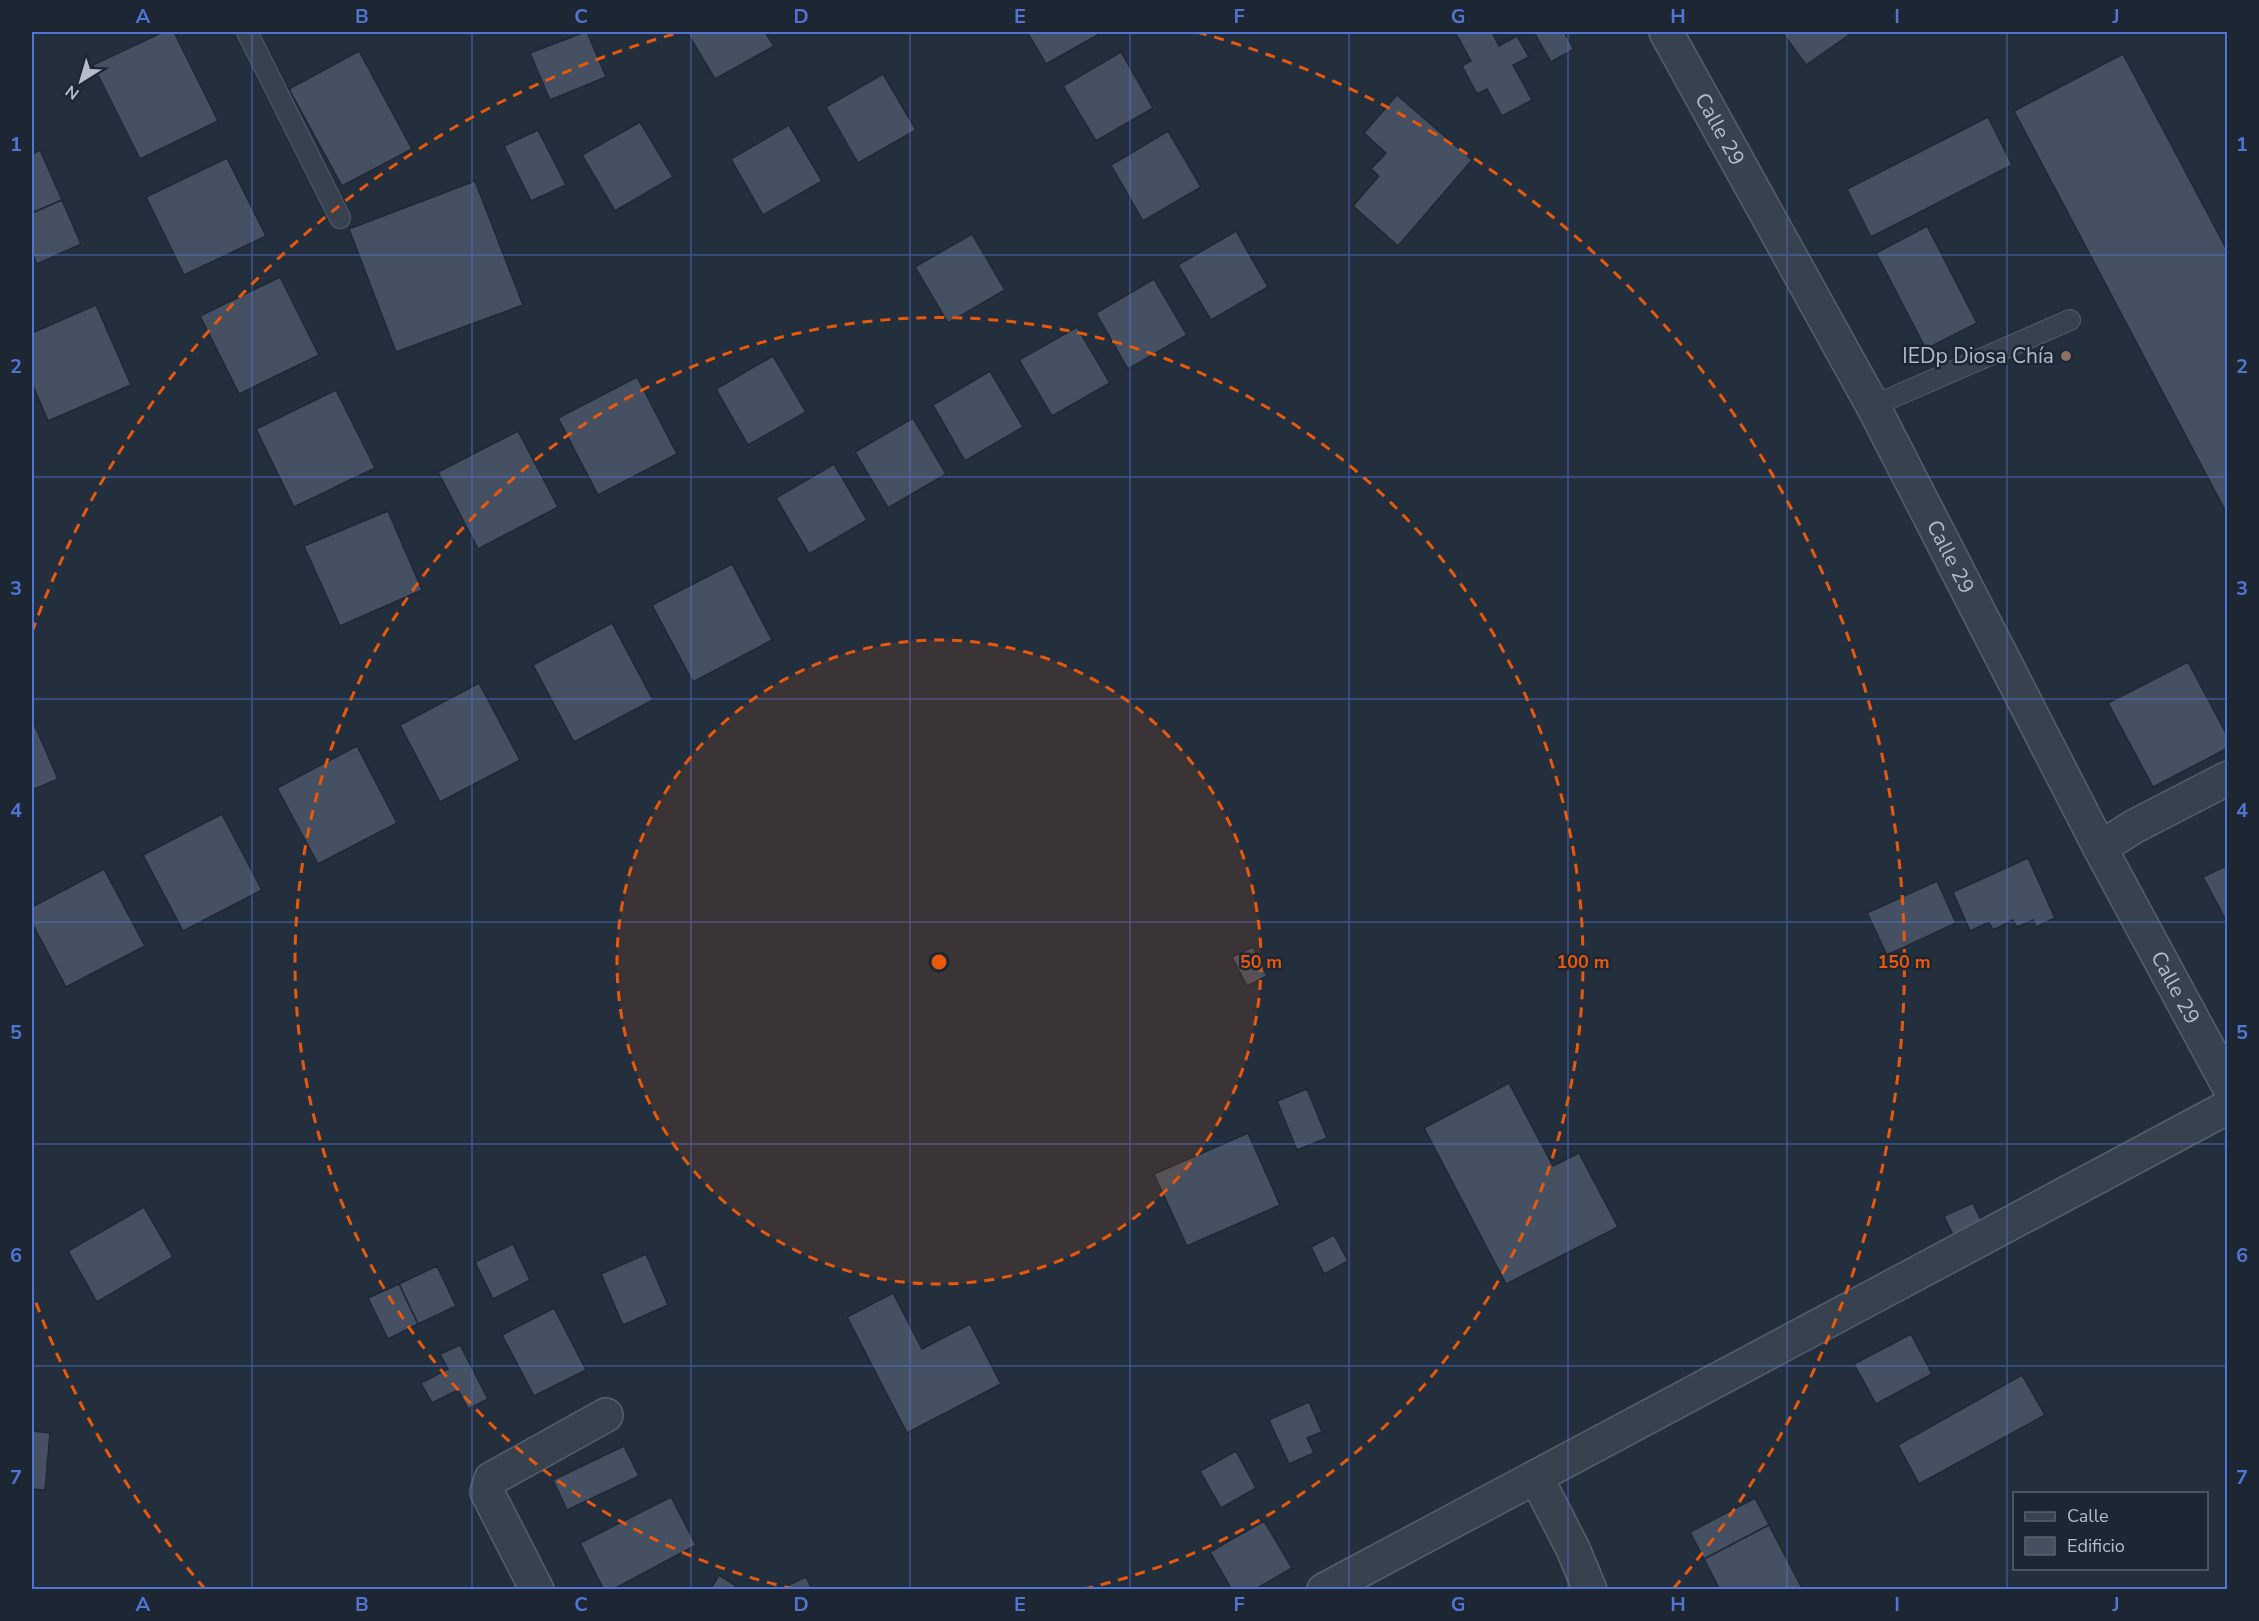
<svg xmlns="http://www.w3.org/2000/svg" width="2259" height="1621" viewBox="0 0 2259 1621" font-family="'Nunito Sans',sans-serif">
<style>
.building{fill:#455162;stroke:#1f2835;stroke-width:1.5}
.lines{fill:none;stroke-linecap:round;stroke-linejoin:round}
.lane-casing{stroke:#565f6c;stroke-width:22}
.street-casing{stroke:#565f6c;stroke-width:36}
.lane{stroke:#38414e;stroke-width:20}
.street{stroke:#38414e;stroke-width:33}
.grid{fill:none;stroke:#5274d3;stroke-width:1.5;stroke-opacity:0.55}
.ring{fill:none;stroke:#e8590c;stroke-width:3;stroke-dasharray:10 8}
.education-dot{fill:#8d6e63;stroke:#1d2633;stroke-width:2}
.labels{text-anchor:middle;dominant-baseline:central;stroke-width:5;stroke-linejoin:round;paint-order:stroke}
.street-label{font-size:21px;fill:#b4bcc9;stroke:#1d2633}
.poi-label{font-size:21px;fill:#b4bcc9;stroke:#1d2633;text-anchor:end}
.centre{fill:#e8590c;stroke:#1d2633;stroke-width:3}
.ring-label{font-size:18px;text-anchor:middle;font-weight:bold;fill:#e8590c;stroke:#1d2633;stroke-width:5;stroke-linejoin:round;paint-order:stroke}
.neatline{fill:none;stroke:#5274d3;stroke-width:2}
.grid-label{font-size:20px;text-anchor:middle;font-weight:bold;fill:#5274d3}
</style>
<rect width="100%" height="100%" fill="#242f3e"/>
<g class="building">
<path d="M163 32H174L218 121 140 159 93 65Z"/>
<path d="M585 32H587L606 77 550 100 530 53Z"/>
<path d="M687 32H765L774 46 715 79Z"/>
<path d="M1027 32H1103L1046 64Z"/>
<path d="M1455 32H1492L1499 46 1517 36 1529 57 1513 65 1532 100 1502 116 1487 89 1477 94 1462 66 1471 61Z"/>
<path d="M1534 32H1564L1574 49 1551 62Z"/>
<path d="M1782 32H1847L1849 35 1806 65Z"/>
<path d="M359 51 412 149 342 186 289 89Z"/>
<path d="M1121 52 1153 108 1096 141 1063 86Z"/>
<path d="M2123 54 2228 252 2226 512 2014 111Z"/>
<path d="M883 74 916 130 858 163 826 107Z"/>
<path d="M1397 95 1472 160 1398 246 1353 206 1379 176 1371 169 1386 153 1364 133Z"/>
<path d="M1988 117 2012 165 1871 237 1847 189Z"/>
<path d="M640 122 673 177 615 211 582 155Z"/>
<path d="M789 125 822 181 763 215 731 159Z"/>
<path d="M538 130 566 185 531 201 504 146Z"/>
<path d="M1168 131 1201 187 1143 221 1111 165Z"/>
<path d="M40 150 62 200 32 213V154Z"/>
<path d="M227 158 266 236 184 275 146 197Z"/>
<path d="M475 181 523 305 396 352 349 229Z"/>
<path d="M62 200 81 244 37 264 32 252V213Z"/>
<path d="M1927 226 1977 323 1926 349 1876 253Z"/>
<path d="M1236 231 1268 287 1211 320 1178 265Z"/>
<path d="M972 234 1005 290 948 323 915 267Z"/>
<path d="M280 277 319 355 239 394 200 316Z"/>
<path d="M1154 279 1187 335 1128 369 1096 313Z"/>
<path d="M96 305 131 385 48 421 32 383V333Z"/>
<path d="M1077 327 1110 383 1052 416 1019 360Z"/>
<path d="M773 356 806 412 748 445 716 389Z"/>
<path d="M990 371 1023 427 965 461 933 405Z"/>
<path d="M637 377 677 454 598 495 558 418Z"/>
<path d="M336 390 375 468 294 507 256 429Z"/>
<path d="M913 418 946 474 888 508 855 452Z"/>
<path d="M518 431 558 507 478 549 438 472Z"/>
<path d="M834 464 867 520 809 554 776 498Z"/>
<path d="M388 511 422 590 340 626 304 546Z"/>
<path d="M732 564 772 640 693 682 652 605Z"/>
<path d="M612 623 653 700 574 742 533 665Z"/>
<path d="M2188 662 2228 737V748L2153 787 2108 703Z"/>
<path d="M479 683 520 760 440 802 400 725Z"/>
<path d="M32 719 58 779 32 790Z"/>
<path d="M357 746 397 823 318 864 277 788Z"/>
<path d="M222 814 262 890 183 931 143 855Z"/>
<path d="M2028 858 2055 918 2036 927 2033 920 2017 927 2013 920 1993 930 1989 922 1970 931 1953 892Z"/>
<path d="M2228 865V924L2203 877Z"/>
<path d="M104 869 145 946 66 987 32 923V907Z"/>
<path d="M1937 881 1956 923 1887 955 1867 913Z"/>
<path d="M1253 947 1267 976 1247 986 1232 957Z"/>
<path d="M1509 1083 1553 1166 1579 1153 1618 1227 1506 1284 1424 1128Z"/>
<path d="M1307 1089 1327 1138 1297 1150 1277 1101Z"/>
<path d="M1248 1133 1280 1205 1187 1246 1154 1174Z"/>
<path d="M1973 1203 1984 1227 1955 1240 1944 1216Z"/>
<path d="M144 1207 173 1257 97 1302 68 1251Z"/>
<path d="M1334 1235 1348 1261 1324 1274 1311 1247Z"/>
<path d="M513 1244 530 1280 493 1299 475 1262Z"/>
<path d="M646 1254 668 1305 623 1325 601 1274Z"/>
<path d="M437 1266 456 1306 418 1324 399 1284Z"/>
<path d="M399 1284 418 1324 388 1339 368 1298Z"/>
<path d="M893 1293 922 1349 970 1324 1001 1384 907 1433 847 1317Z"/>
<path d="M554 1308 586 1370 534 1396 502 1335Z"/>
<path d="M1911 1334 1932 1374 1876 1404 1854 1364Z"/>
<path d="M460 1345 488 1399 468 1409 458 1390 432 1403 421 1383 448 1369 440 1354Z"/>
<path d="M2022 1375 2045 1415 1919 1484 1898 1445Z"/>
<path d="M1309 1402 1322 1432 1307 1438 1314 1453 1289 1464 1269 1420Z"/>
<path d="M32 1431 50 1433 45 1490 32 1489Z"/>
<path d="M624 1446 639 1476 567 1510 553 1480Z"/>
<path d="M1236 1451 1256 1488 1221 1508 1200 1471Z"/>
<path d="M671 1497 696 1545 612 1590H604L580 1543Z"/>
<path d="M1755 1498 1769 1525 1704 1559 1690 1532Z"/>
<path d="M1264 1521 1292 1568 1254 1590H1232L1210 1552Z"/>
<path d="M1769 1525 1803 1590H1720L1704 1559Z"/>
<path d="M719 1575 736 1586 734 1590H710Z"/>
<path d="M806 1577 812 1590H778Z"/>
</g>
<g class="lines">
<defs>
<g id="lane">
<path d="M247 32 340 218"/>
<path d="M1873 406 2070 320"/>
</g>
<g id="street">
<path id="s1" d="M1666 32 1873 406 2100 848 2228 1085"/>
<path d="M2100 848 2135 826 2228 778"/>
<path d="M1536 1477 1573 1549 1590 1590"/>
<path d="M537 1590 487 1492 491 1479 606 1415"/>
<path d="M1324 1590 2228 1107"/>
</g>
</defs>
<use href="#lane" class="lane-casing"/>
<use href="#street" class="street-casing"/>
<use href="#lane" class="lane"/>
<use href="#street" class="street"/>
</g>
<path class="grid" d="M252 32V1590M472 32V1590M691 32V1590M910 32V1590M1130 32V1590M1349 32V1590M1568 32V1590M1787 32V1590M2007 32V1590M32 255H2228M32 477H2228M32 699H2228M32 922H2228M32 1144H2228M32 1366H2228"/>
<circle cx="939" cy="962" r="322" fill="#e8590c" fill-opacity=".12"/>
<g class="ring">
<circle cx="939" cy="962" r="322"/>
<path d="M794 1589A644 644 0 1 1 1084 1589"/>
<path d="M205 1589A965 965 0 0 1 32 1292M32 632A965 965 0 0 1 681 32M1197 32A965 965 0 0 1 1673 1589"/>
</g>
<circle class="education-dot" cx="2066" cy="356" r="6"/>
<g class="labels">
<g class="street-label">
<text stroke="none"><textPath href="#s1" startOffset="111">Calle 29</textPath></text>
<text stroke="none"><textPath href="#s1" startOffset="597">Calle 29</textPath></text>
<text stroke="none"><textPath href="#s1" startOffset="1083">Calle 29</textPath></text>
</g>
<g class="poi-label">
<text x="2054" y="356">IEDp Diosa Chía</text>
</g>
</g>
<circle cx="939" cy="962" r="9" class="centre"/>
<g class="ring-label">
<text x="1261" y="968">50 m</text>
<text x="1583" y="968">100 m</text>
<text x="1904" y="968">150 m</text>
</g>
<rect width="2259" height="1621" fill="none" stroke="#1d2633" stroke-width="66"/>
<rect x="2013" y="1492" width="195" height="78" fill="#1d2633" stroke="#59626f" stroke-width="1.5"/>
<rect x="2025" y="1512" width="30" height="9" fill="#38414e" stroke="#59626f" stroke-width="1.5"/>
<text x="2067" y="1522" font-size="18" fill="#b4bcc9">Calle</text>
<rect x="2025" y="1537" width="30" height="18" fill="#455162" stroke="#59626f" stroke-width="1.5"/>
<text x="2067" y="1552" font-size="18" fill="#b4bcc9">Edificio</text>
<g transform="translate(81 81) rotate(217)" stroke="#1d2633" stroke-width="4.5" paint-order="stroke">
<path d="M0-4.5L10 22L0 15L-10 22Z" fill="#b4bcc9"/>
<text y="-9" font-size="16" font-weight="bold" text-anchor="middle" fill="#b4bcc9">N</text>
</g>
<rect x="33" y="33" width="2193" height="1555" class="neatline"/>
<g class="grid-label">
<text x="143" y="23">A</text>
<text x="362" y="23">B</text>
<text x="581" y="23">C</text>
<text x="801" y="23">D</text>
<text x="1020" y="23">E</text>
<text x="1239" y="23">F</text>
<text x="1458" y="23">G</text>
<text x="1678" y="23">H</text>
<text x="1897" y="23">I</text>
<text x="2116" y="23">J</text>
<text x="16" y="151">1</text>
<text x="2242" y="151">1</text>
<text x="16" y="373">2</text>
<text x="2242" y="373">2</text>
<text x="16" y="595">3</text>
<text x="2242" y="595">3</text>
<text x="16" y="817">4</text>
<text x="2242" y="817">4</text>
<text x="16" y="1039">5</text>
<text x="2242" y="1039">5</text>
<text x="16" y="1262">6</text>
<text x="2242" y="1262">6</text>
<text x="16" y="1484">7</text>
<text x="2242" y="1484">7</text>
<text x="143" y="1611">A</text>
<text x="362" y="1611">B</text>
<text x="581" y="1611">C</text>
<text x="801" y="1611">D</text>
<text x="1020" y="1611">E</text>
<text x="1239" y="1611">F</text>
<text x="1458" y="1611">G</text>
<text x="1678" y="1611">H</text>
<text x="1897" y="1611">I</text>
<text x="2116" y="1611">J</text>
</g>
</svg>
